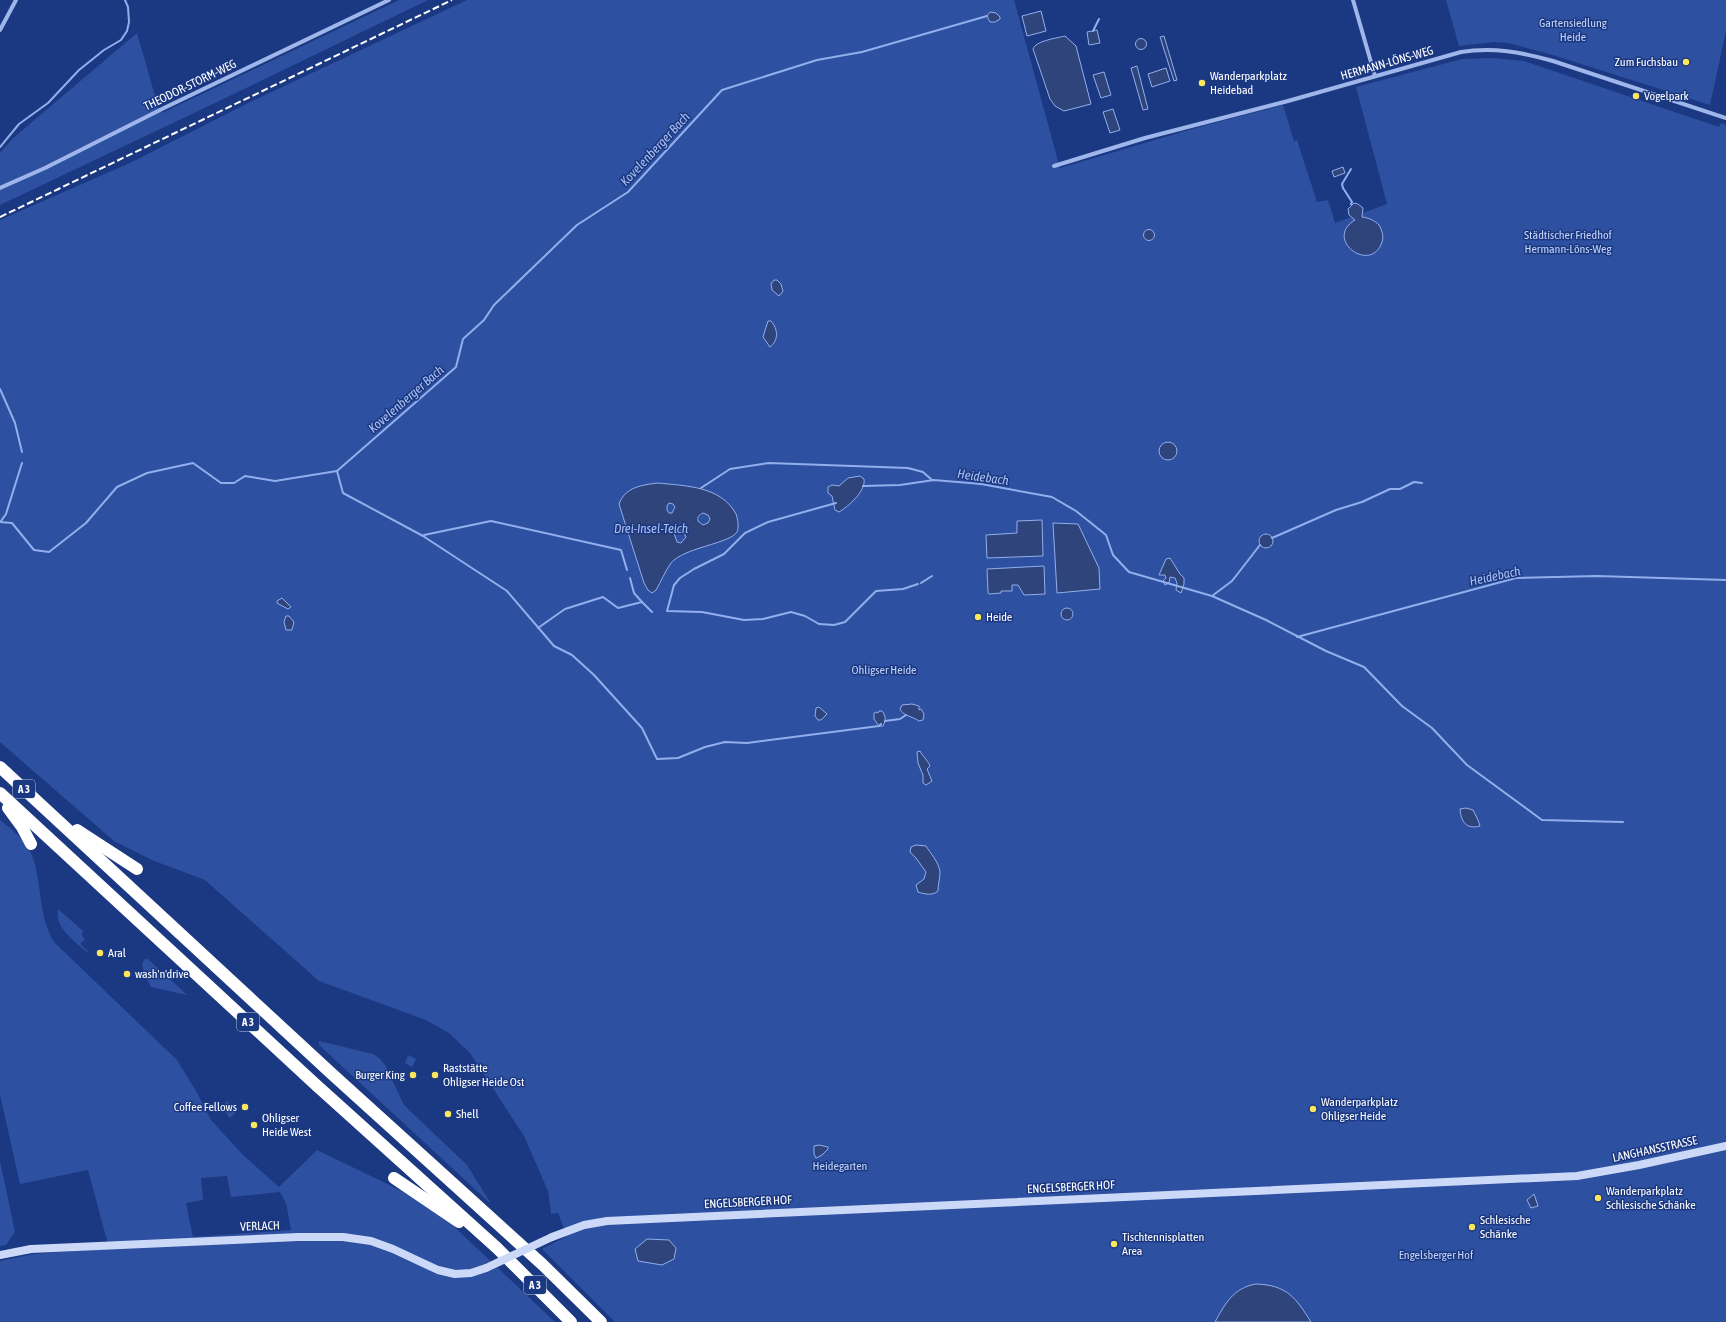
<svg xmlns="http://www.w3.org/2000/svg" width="1726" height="1322" viewBox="0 0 1726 1322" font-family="'Asap Condensed',sans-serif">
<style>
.green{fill:#2e50a1;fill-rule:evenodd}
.water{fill:#2e447a;stroke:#92afed;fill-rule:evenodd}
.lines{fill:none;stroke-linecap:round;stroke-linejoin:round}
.stream{stroke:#92afed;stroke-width:2}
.street{stroke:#9fb6ea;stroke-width:4}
.secondary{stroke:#cbd8f8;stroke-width:8}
.highway{stroke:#fff;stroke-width:12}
.rail{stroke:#fff;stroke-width:2;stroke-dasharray:7 3;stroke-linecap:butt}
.secondary-bridge{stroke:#cbd8f8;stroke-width:8}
.poi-dot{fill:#fce65c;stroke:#1b3882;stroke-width:1.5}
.labels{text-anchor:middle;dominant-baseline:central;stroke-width:3;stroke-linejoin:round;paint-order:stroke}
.shield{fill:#1b3882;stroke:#bbc3da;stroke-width:1}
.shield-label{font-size:11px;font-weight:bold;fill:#fff}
.park-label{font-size:12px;fill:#c4d4f8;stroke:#1b3882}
.poi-label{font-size:12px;fill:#fff;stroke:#1b3882;text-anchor:start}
.street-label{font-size:12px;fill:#fff;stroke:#1b3882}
.water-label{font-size:13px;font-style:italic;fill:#abc1f2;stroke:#1b3882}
</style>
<rect width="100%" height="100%" fill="#1b3882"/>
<g class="green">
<path d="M399 0H428L213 104 0 205V153L12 139 137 33 158 106 162 113Z"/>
<path d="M467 0H1014L1060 168 1199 127 1283 105 1294 141 1297 140 1317 202 1328 200 1335 223 1387 204 1356 87 1462 59 1492 58 1524 61 1719 127 1721 123 1726 125V1322H615L542 1249 567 1236 558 1213 551 1214 548 1191 524 1136 470 1053 449 1033 426 1020 319 981 205 880 152 860 114 841 0 742V220L132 162 246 104Z"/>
<path d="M1446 0H1726V31L1710 105 1553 55 1508 43 1494 42 1459 46Z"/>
<path d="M0 820C10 828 26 841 31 853 43 882 37 914 54 942L177 1060 196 1091 211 1120 243 1155 279 1187 317 1150 408 1194 444 1217 555 1322H0V1261L34 1254 109 1248 88 1170 20 1184 0 1095ZM227 1176 231 1197 280 1192 286 1203 291 1230 193 1237 186 1203 203 1200 201 1178Z"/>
<path d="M58 909 83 931 82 936 85 939 80 944 88 951 87 952C75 942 54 927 58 909Z"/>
<path d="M145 959H148L187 995 151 987 144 974 142 963Z"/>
<path d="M319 1041 373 1054 380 1059 385 1065 404 1105 467 1165 491 1204 319 1045Z"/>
<path d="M408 1055 416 1059 412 1067 405 1063Z"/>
<path d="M227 1101 237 1111 230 1118 221 1107Z"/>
<path d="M0 1161 15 1232 6 1245 0 1246Z"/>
</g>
<g class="water">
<path d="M1041 11 1046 31 1027 36 1022 16Z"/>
<path d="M990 12 996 13 1000 17V19L995 22H990L987 16Z"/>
<path d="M1097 30 1100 43 1089 45 1087 32Z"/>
<path d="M1065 36 1076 46 1091 104 1064 111 1055 106 1050 99 1033 49C1035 41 1057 38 1065 36Z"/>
<path d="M1164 36 1177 80 1174 81 1160 37Z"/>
<circle cx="1141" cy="44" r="5.5"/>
<path d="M1137 66 1148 109 1143 110 1131 68Z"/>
<path d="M1166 68 1170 81 1152 87 1148 74Z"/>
<path d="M1104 72 1111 95 1101 98 1093 75Z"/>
<path d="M1113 109 1120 130 1110 133 1103 112Z"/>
<path d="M1343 167 1345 173 1334 177 1332 171Z"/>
<path d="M1354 203 1358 204 1363 208 1362 217C1369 218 1374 220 1379 225 1382 230 1384 237 1382 242 1371 275 1323 239 1355 220L1349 215 1348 209Z"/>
<circle cx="1149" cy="235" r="5.5"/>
<path d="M774 280H777L781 284 783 291 779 296 772 290 771 284Z"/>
<path d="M768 321H771C778 329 779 340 770 347L763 337Z"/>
<circle cx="1168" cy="451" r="9"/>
<path d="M860 476 864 479C866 491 849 506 839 512L835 510 832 496 828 493V487L832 485 839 486 848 478Z"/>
<path d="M658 483C686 486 721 486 736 514 738 519 739 528 737 532 729 544 685 547 671 563 665 571 661 582 656 590L652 593 648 590 644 583 619 504C625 487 642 485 658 483ZM669 503 673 504 675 507 672 513H669L667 510V506ZM703 513 708 515 710 519 708 523 703 525 698 521C697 517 699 515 703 513ZM679 529 684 533 686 537 681 543 677 542 674 533Z"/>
<path d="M1042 520 1043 556 987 558 986 535 1017 533V521Z"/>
<path d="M1053 523 1078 524 1099 568 1100 589 1057 593Z"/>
<circle cx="1266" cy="541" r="7"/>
<path d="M1170 558 1180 574 1184 578V584L1181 593 1176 590 1177 583 1175 578 1170 577 1169 583 1165 585 1163 581 1166 578 1165 575H1159L1166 559Z"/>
<path d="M1044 566 1045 594 1024 595 1018 585H1012V591H1001V593L989 594 988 592 987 569Z"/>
<path d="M282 598 291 607 288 609 277 603V601Z"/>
<circle cx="1067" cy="614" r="6"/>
<path d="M286 616H289L294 622 292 630H286L284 622Z"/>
<path d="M912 704 919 706V710L921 709 924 714 923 720 919 721C912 716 903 716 900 709L902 705Z"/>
<path d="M819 707 827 714 821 720H818L815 716 816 708Z"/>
<path d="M879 711H882C886 716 886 720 883 726H879L874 719V713L876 712 878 713Z"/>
<path d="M920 751C923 757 927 759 930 766L927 769 932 781 926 785 923 783V775L918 763 917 752Z"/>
<path d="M1466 808 1473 810 1478 820 1480 826C1466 830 1461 821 1460 809Z"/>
<path d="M916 845 926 846C930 853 939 862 940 872 940 878 938 885 938 891 933 896 924 894 918 892L916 885 924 879 926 872 916 858 910 852 911 847Z"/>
<path d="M819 1145 828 1147V1149L822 1155 816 1158 814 1154V1146Z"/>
<path d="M1534 1194 1538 1206 1531 1208 1527 1200Z"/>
<path d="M647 1239 669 1240 676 1248 674 1259 662 1265 638 1261 635 1249Z"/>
<path d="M1256 1284C1287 1285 1296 1298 1311 1322H1215C1225 1304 1233 1288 1256 1284Z"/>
</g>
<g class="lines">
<g class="stream">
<path d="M1093 31 1099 19"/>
<path d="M0 147 19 124 48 103 79 70 104 50 121 40 127 31 129 22 128 7 125 0"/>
<path d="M1351 204 1352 202 1343 188 1342 184 1351 169"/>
<path d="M0 389 15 423 22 452"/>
<path d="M337 471 456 367 463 339 484 320 494 305 577 225 628 192 722 90 817 60 862 52 987 16"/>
<path d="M863 486 900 485 934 480 981 484 1052 497 1076 511 1106 535 1113 555 1129 572 1212 596 1266 620 1326 651 1364 667 1402 706 1432 728 1467 765 1542 820 1623 822"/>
<path d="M701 488 730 469 769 463 908 468 923 472 932 480"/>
<path d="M836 503 768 522 745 533 724 554 694 569 680 578 674 585 667 611 702 612 744 620 763 619 791 612 805 616 819 624 834 625 845 622 876 591 903 589 918 584"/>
<path d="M1 521 6 514 22 463"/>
<path d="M0 522 12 523 34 550 49 552 86 523 117 487 147 473 193 463 221 483H234L245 476 275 481 337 471 343 493 423 536 507 591 554 646 572 655 594 675 642 728 657 759 678 758 705 747 725 742 747 743 879 726 881 724"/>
<path d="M424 535 491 521 621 550 627 570"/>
<path d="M1272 538 1336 510 1362 502 1390 489H1400L1414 482 1422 483"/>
<path d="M630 578 634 593 642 602"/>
<path d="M921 583 932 576"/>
<path d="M1212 596 1232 581 1260 545"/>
<path d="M538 628 565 609 603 597 618 608 642 602 652 612"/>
<path d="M1297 637 1516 578 1597 576 1726 580"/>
<path d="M885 721 900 719 906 715"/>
</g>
<g class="street">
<path d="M1353 0 1375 76"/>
<path d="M0 30 16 0"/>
<path d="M1054 166 1145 138 1288 101 1461 52C1493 47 1521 52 1553 61L1726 118"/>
<path d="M0 188 45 168 164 108 389 0"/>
</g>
<g class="secondary">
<path d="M552 1237 584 1225 607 1221 1577 1176 1639 1165 1726 1146"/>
<path d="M0 1255 31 1249 298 1237H343L371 1241 393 1249 438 1270 455 1274 471 1273 486 1268"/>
</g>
<g class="highway">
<path d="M0 767 332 1074 543 1265 601 1322"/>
<path d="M0 793 315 1084 497 1248 571 1322"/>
<path d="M8 808 22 827 31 844"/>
<path d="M77 830 137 869"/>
<path d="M394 1178 459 1222"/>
</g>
<path class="rail" d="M0 217 452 0"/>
<path class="secondary-bridge" d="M486 1268 552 1237"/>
</g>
<g class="poi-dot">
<circle cx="1686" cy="62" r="4"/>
<circle cx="1202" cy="83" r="4"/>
<circle cx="1636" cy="96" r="4"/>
<circle cx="978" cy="617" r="4"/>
<circle cx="100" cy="953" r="4"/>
<circle cx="127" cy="974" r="4"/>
<circle cx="413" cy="1075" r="4"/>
<circle cx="435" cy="1075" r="4"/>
<circle cx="245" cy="1107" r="4"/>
<circle cx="1313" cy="1109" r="4"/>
<circle cx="448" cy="1114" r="4"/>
<circle cx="254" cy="1125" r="4"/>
<circle cx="1598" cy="1198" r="4"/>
<circle cx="1472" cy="1227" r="4"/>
<circle cx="1114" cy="1244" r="4"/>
</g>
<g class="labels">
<g class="shield">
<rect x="13" y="780" width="22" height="18" rx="3"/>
<rect x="237" y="1013" width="22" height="18" rx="3"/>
<rect x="524" y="1276" width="22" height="18" rx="3"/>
</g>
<g class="shield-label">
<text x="24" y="789">A 3</text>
<text x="248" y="1022">A 3</text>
<text x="535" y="1285">A 3</text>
</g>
<g class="park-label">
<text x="1573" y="23">Gartensiedlung<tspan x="1573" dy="14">Heide</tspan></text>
<text x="1568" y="235">Städtischer Friedhof<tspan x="1568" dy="14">Hermann-Löns-Weg</tspan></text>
<text x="884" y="670">Ohligser Heide</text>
<text x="840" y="1166">Heidegarten</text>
<text x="1436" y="1255">Engelsberger Hof</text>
</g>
<g class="poi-label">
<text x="1678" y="62" text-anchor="end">Zum Fuchsbau</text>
<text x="1210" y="76">Wanderparkplatz<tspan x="1210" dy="14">Heidebad</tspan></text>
<text x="1644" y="96">Vogelpark</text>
<text x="986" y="617">Heide</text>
<text x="108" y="953">Aral</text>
<text x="135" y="974">wash'n'drive</text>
<text x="443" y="1068">Raststätte<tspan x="443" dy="14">Ohligser Heide Ost</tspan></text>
<text x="405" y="1075" text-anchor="end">Burger King</text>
<text x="1321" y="1102">Wanderparkplatz<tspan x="1321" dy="14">Ohligser Heide</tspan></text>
<text x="237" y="1107" text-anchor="end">Coffee Fellows</text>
<text x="456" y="1114">Shell</text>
<text x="262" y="1118">Ohligser<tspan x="262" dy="14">Heide West</tspan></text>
<text x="1606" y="1191">Wanderparkplatz<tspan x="1606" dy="14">Schlesische Schänke</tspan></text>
<text x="1480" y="1220">Schlesische<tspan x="1480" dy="14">Schänke</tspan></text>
<text x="1122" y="1237">Tischtennisplatten<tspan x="1122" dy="14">Area</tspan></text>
</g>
<g class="street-label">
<text transform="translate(1387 63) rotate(-16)">HERMANN-LÖNS-WEG</text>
<text transform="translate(190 85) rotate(-26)">THEODOR-STORM-WEG</text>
<text transform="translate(1655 1149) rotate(-12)">LANGHANSSTRASSE</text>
<text transform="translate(1071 1187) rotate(-3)">ENGELSBERGER HOF</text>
<text transform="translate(748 1202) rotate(-3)">ENGELSBERGER HOF</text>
<text transform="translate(260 1226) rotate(-2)">VERLACH</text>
</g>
<g class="water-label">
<text transform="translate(655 149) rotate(-47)">Kovelenberger Bach</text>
<text transform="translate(406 399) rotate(-41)">Kovelenberger Bach</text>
<text transform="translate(983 477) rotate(8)">Heidebach</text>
<text x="651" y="528">Drei-Insel-Teich</text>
<text transform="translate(1495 576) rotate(-12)">Heidebach</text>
</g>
</g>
</svg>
